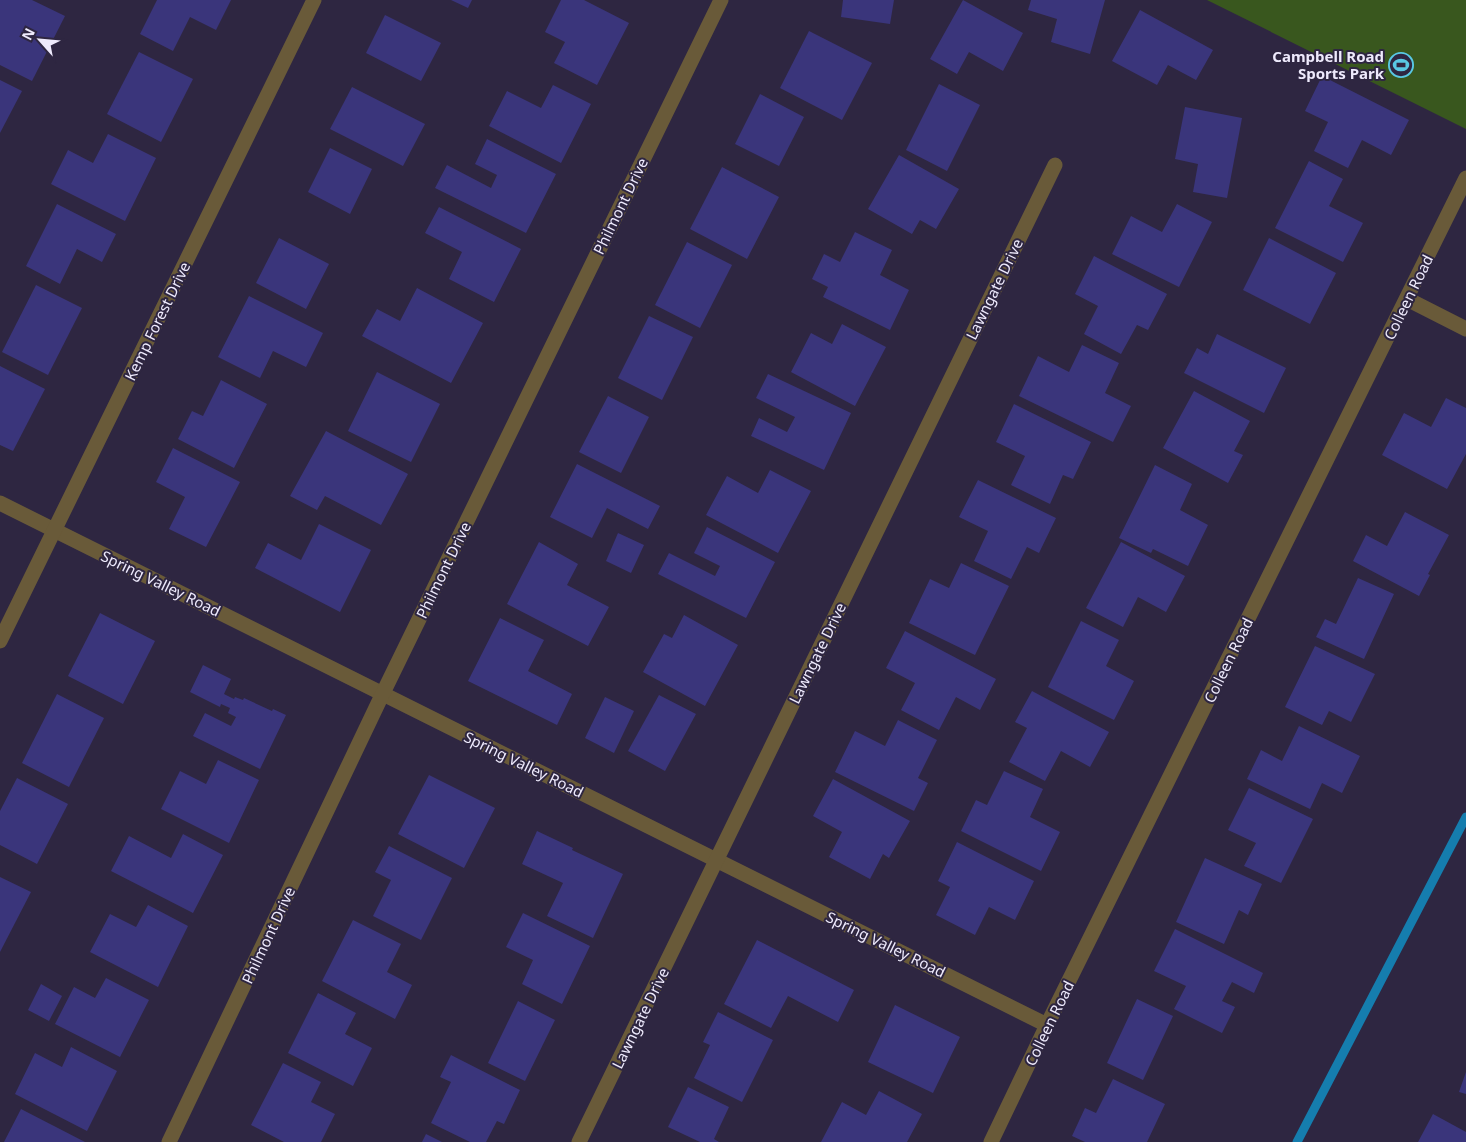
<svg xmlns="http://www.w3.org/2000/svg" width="1466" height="1142" viewBox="0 0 1466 1142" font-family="'Noto Sans',sans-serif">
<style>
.green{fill:#39571e}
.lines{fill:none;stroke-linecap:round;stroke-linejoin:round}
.stream{stroke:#157dae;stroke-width:9}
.building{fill:#3a357b}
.minor{stroke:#695a39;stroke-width:15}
.labels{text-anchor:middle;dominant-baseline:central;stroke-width:4;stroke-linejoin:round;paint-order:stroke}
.poi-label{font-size:15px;font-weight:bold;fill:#eeeafc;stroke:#2e2641;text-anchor:end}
.street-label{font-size:15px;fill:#eeeafc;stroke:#2e2641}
</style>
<rect width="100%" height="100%" fill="#2e2641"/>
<path class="green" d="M1208 0H1466V129L1207 0Z"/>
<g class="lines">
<path class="stream" d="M1297 1142 1466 817"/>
</g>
<g class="building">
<path d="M0 0H32L65 16 32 81 0 65Z"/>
<path d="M157 0H231L216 30 190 17 173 51 140 34Z"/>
<path d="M451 0H472L468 8Z"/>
<path d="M561 0H584L629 23 597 85 554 63 565 42 545 32Z"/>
<path d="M843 0H894L890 24 841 17Z"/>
<path d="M963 0 1023 33 1003 71 969 52 957 74 930 59Z"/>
<path d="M1031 0H1105L1090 54 1051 42 1057 19 1028 10Z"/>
<path d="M1140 10 1213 50 1196 80 1168 65 1157 85 1112 61Z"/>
<path d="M385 15 441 43 421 81 366 53Z"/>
<path d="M809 31 872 63 842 120 780 88Z"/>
<path d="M139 52 193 79 161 142 107 114Z"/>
<path d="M1322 76 1409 120 1391 155 1362 140 1348 168 1314 151 1328 122 1305 111Z"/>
<path d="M0 80 22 91 0 133Z"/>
<path d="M939 84 980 105 947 171 906 150Z"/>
<path d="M553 85 591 104 561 163 489 126 507 91 541 108Z"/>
<path d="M352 87 425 124 403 166 330 129Z"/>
<path d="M760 94 804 117 779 166 735 144Z"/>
<path d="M1185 107 1242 118 1227 198 1193 192 1198 164 1175 159Z"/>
<path d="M108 134 156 158 125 221 51 184 68 150 93 163Z"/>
<path d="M487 139 556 174 526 233 435 188 447 165 491 188 497 175 475 164Z"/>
<path d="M330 148 372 169 350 214 308 192Z"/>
<path d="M899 155 959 189 936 229 920 220 912 234 868 209Z"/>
<path d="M1309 161 1343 179 1329 206 1363 223 1343 262 1275 228Z"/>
<path d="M722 167 779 197 747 259 690 229Z"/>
<path d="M57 204 116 234 102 262 77 249 60 284 26 266Z"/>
<path d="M1177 204 1212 222 1179 287 1112 254 1131 216 1162 232Z"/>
<path d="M439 207 521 249 494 302 449 279 462 252 425 233Z"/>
<path d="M855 232 892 250 880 275 909 290 890 330 823 297 828 287 812 279 824 254 840 262Z"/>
<path d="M279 238 329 264 306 309 256 283Z"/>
<path d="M1269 238 1336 273 1310 324 1243 290Z"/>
<path d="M687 242 732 265 700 328 655 305Z"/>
<path d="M1094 256 1167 294 1148 330 1137 325 1121 354 1084 334 1098 306 1075 294Z"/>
<path d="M36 285 82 308 48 375 2 352Z"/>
<path d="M417 288 483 323 451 383 362 336 377 309 400 321Z"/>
<path d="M249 296 323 333 306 367 273 351 260 378 218 357Z"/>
<path d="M649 316 693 337 662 400 618 378Z"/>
<path d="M842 324 886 347 855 406 791 372 811 333 832 344Z"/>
<path d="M1217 334 1286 368 1264 413 1184 373 1197 348 1208 354Z"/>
<path d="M1082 345 1119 363 1105 393 1131 406 1113 442 1019 396 1038 356 1069 372Z"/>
<path d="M0 366 45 389 13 451 0 445Z"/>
<path d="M377 372 440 404 411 462 348 431Z"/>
<path d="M768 374 851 413 824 470 751 436 759 418 787 432 795 417 756 398Z"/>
<path d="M221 380 267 404 234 468 178 439 192 411 203 416Z"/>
<path d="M1194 391 1250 421 1234 451 1243 455 1228 483 1163 448Z"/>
<path d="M608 396 649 417 621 473 579 452Z"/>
<path d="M1446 398 1466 408V454L1447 489 1382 455 1404 413 1431 427Z"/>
<path d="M1014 404 1091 442 1073 479 1063 475 1050 504 1011 485 1025 456 996 442Z"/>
<path d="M326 431 408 474 381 525 325 496 317 510 290 496Z"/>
<path d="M173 448 240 482 206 547 169 529 185 497 156 482Z"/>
<path d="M577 464 660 506 648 529 607 508 592 538 550 517Z"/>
<path d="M1155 465 1192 484 1180 510 1208 525 1188 566 1153 549 1151 553 1119 538Z"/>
<path d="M770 470 811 491 778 553 706 515 727 476 758 493Z"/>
<path d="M978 480 1056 518 1039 553 1027 547 1011 579 974 561 988 531 959 517Z"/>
<path d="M1405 512 1449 535 1428 574 1430 575 1419 596 1353 561 1366 535 1387 546Z"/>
<path d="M319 524 371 550 340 612 255 568 268 543 301 560Z"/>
<path d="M707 527 775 562 746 618 658 574 669 553 715 576 720 566 694 553Z"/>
<path d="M618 533 644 545 631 573 606 561Z"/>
<path d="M539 542 578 564 567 585 609 607 588 646 507 604Z"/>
<path d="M1121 542 1185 576 1166 612 1138 597 1123 627 1086 608Z"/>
<path d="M961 563 1009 586 975 655 909 623 930 579 949 588Z"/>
<path d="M1358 578 1394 594 1364 659 1316 637 1325 619 1336 624Z"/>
<path d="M100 613 155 641 123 704 68 676Z"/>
<path d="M684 615 738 645 705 706 643 672 664 634 672 638Z"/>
<path d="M500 618 544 640 528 671 572 694 557 725 468 681Z"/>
<path d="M1081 621 1119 640 1106 666 1134 681 1114 720 1048 687Z"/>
<path d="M905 631 996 679 980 710 956 697 939 730 901 710 915 683 886 668Z"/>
<path d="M1315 646 1375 674 1351 722 1329 711 1322 725 1285 707Z"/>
<path d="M203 665 231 679 224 694 234 699 235 697 243 700 244 698 272 711 273 709 286 715 260 769 193 736 205 713 231 726 236 717 228 713 230 708 221 704 220 707 190 692Z"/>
<path d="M1032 691 1109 732 1090 767 1061 751 1045 781 1009 762 1027 728 1015 722Z"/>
<path d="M57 694 104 718 69 787 22 763Z"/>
<path d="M659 695 696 714 665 771 628 751Z"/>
<path d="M605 697 634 711 614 753 585 738Z"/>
<path d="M898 720 937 740 918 778 928 783 914 811 835 772 855 731 885 746Z"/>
<path d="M1299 726 1360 756 1342 793 1322 783 1310 809 1247 779 1261 750 1282 761Z"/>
<path d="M218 760 259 780 229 843 161 809 180 771 206 784Z"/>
<path d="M1004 771 1043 789 1030 817 1060 832 1041 871 961 831 976 800 987 805Z"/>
<path d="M429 775 495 808 464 868 398 834Z"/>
<path d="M17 778 68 804 37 864 0 845V811Z"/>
<path d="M833 779 910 821 889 858 883 854 870 879 829 857 842 832 813 816Z"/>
<path d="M1249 788 1313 819 1281 883 1244 866 1256 843 1228 830Z"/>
<path d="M537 831 573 848 572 850 623 874 593 938 547 916 563 883 522 864Z"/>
<path d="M183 834 223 855 193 913 111 871 129 836 171 858Z"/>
<path d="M957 842 1034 881 1015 920 989 907 975 935 936 915 950 887 938 881Z"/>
<path d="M389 846 452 878 421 940 373 916 391 880 375 872Z"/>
<path d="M1205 858 1262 884 1248 915 1239 910 1224 944 1176 922Z"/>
<path d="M0 877 31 892 0 952Z"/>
<path d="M148 905 188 926 158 987 90 952 110 914 136 927Z"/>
<path d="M523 913 590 946 562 1004 522 984 533 960 506 947Z"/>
<path d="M353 920 401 944 387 972 412 985 395 1019 322 981Z"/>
<path d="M1175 929 1263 973 1254 993 1232 982 1222 1001 1235 1007 1222 1033 1174 1009 1186 986 1154 971Z"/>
<path d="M757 940 854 990 838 1022 788 996 771 1028 724 1004Z"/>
<path d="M106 978 149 1000 120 1057 55 1024 74 987 95 998Z"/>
<path d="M41 984 62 996 49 1021 28 1010Z"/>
<path d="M318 993 356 1013 345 1034 372 1048 353 1086 288 1053Z"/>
<path d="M1137 999 1173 1016 1143 1080 1107 1063Z"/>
<path d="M518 1001 555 1020 525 1081 488 1063Z"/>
<path d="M895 1005 960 1037 933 1093 868 1062Z"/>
<path d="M718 1012 773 1040 742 1102 694 1078 710 1045 703 1042Z"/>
<path d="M71 1047 117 1071 87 1131 15 1094 35 1053 62 1067Z"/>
<path d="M451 1055 520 1090 504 1124 497 1121 486 1142H470L431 1123 451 1082 440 1077Z"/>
<path d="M283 1063 321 1082 311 1102 335 1114 321 1142H284L251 1125Z"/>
<path d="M1466 1072V1094L1459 1092Z"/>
<path d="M1113 1079 1165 1104 1147 1142H1085L1072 1136 1085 1108 1096 1113Z"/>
<path d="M688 1087 729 1107 714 1139 719 1142H700L668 1127Z"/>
<path d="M879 1091 922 1114 907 1142H821L842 1102 866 1115Z"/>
<path d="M21 1109 85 1142H4Z"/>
<path d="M1433 1114 1466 1132V1142H1418Z"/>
<path d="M426 1134 442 1142H422Z"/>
</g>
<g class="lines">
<g class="minor">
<path d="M1407 299 1466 329"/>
<path d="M0 503 1047 1025"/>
<path d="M0 641 314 0"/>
<path d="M169 1142 383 693 721 0"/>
<path d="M579 1142 1055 165"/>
<path d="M991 1142 1047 1025 1466 178"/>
</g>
</g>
<defs>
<symbol id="stadium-ring" viewBox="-11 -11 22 22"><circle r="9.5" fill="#2e2641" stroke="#59c8e4" stroke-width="1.5"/><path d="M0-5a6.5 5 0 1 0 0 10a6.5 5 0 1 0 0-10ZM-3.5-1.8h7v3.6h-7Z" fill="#59c8e4"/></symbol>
</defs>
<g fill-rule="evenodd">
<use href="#stadium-ring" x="1387" y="51" width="28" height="28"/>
</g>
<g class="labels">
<g class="poi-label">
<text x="1384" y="56">Campbell Road<tspan x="1384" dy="17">Sports Park</tspan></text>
</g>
<g class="street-label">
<text transform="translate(620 206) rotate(-64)">Philmont Drive</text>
<text transform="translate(994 289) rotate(-64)">Lawngate Drive</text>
<text transform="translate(1408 297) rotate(-64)">Colleen Road</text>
<text transform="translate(157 321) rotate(-64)">Kemp Forest Drive</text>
<text transform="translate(443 570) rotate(-64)">Philmont Drive</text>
<text transform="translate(161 583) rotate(26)">Spring Valley Road</text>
<text transform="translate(817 653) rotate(-64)">Lawngate Drive</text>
<text transform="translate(1228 660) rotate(-64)">Colleen Road</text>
<text transform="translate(524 764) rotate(26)">Spring Valley Road</text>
<text transform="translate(268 935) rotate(-65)">Philmont Drive</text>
<text transform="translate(886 944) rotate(26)">Spring Valley Road</text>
<text transform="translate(640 1018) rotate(-64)">Lawngate Drive</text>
<text transform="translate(1049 1023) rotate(-64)">Colleen Road</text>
</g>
</g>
<g transform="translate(40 40) rotate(297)" stroke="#2e2641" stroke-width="4" paint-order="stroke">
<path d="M0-4L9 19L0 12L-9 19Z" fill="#eeeafc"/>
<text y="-8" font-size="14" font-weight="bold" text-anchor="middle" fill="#eeeafc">N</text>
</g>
</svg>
